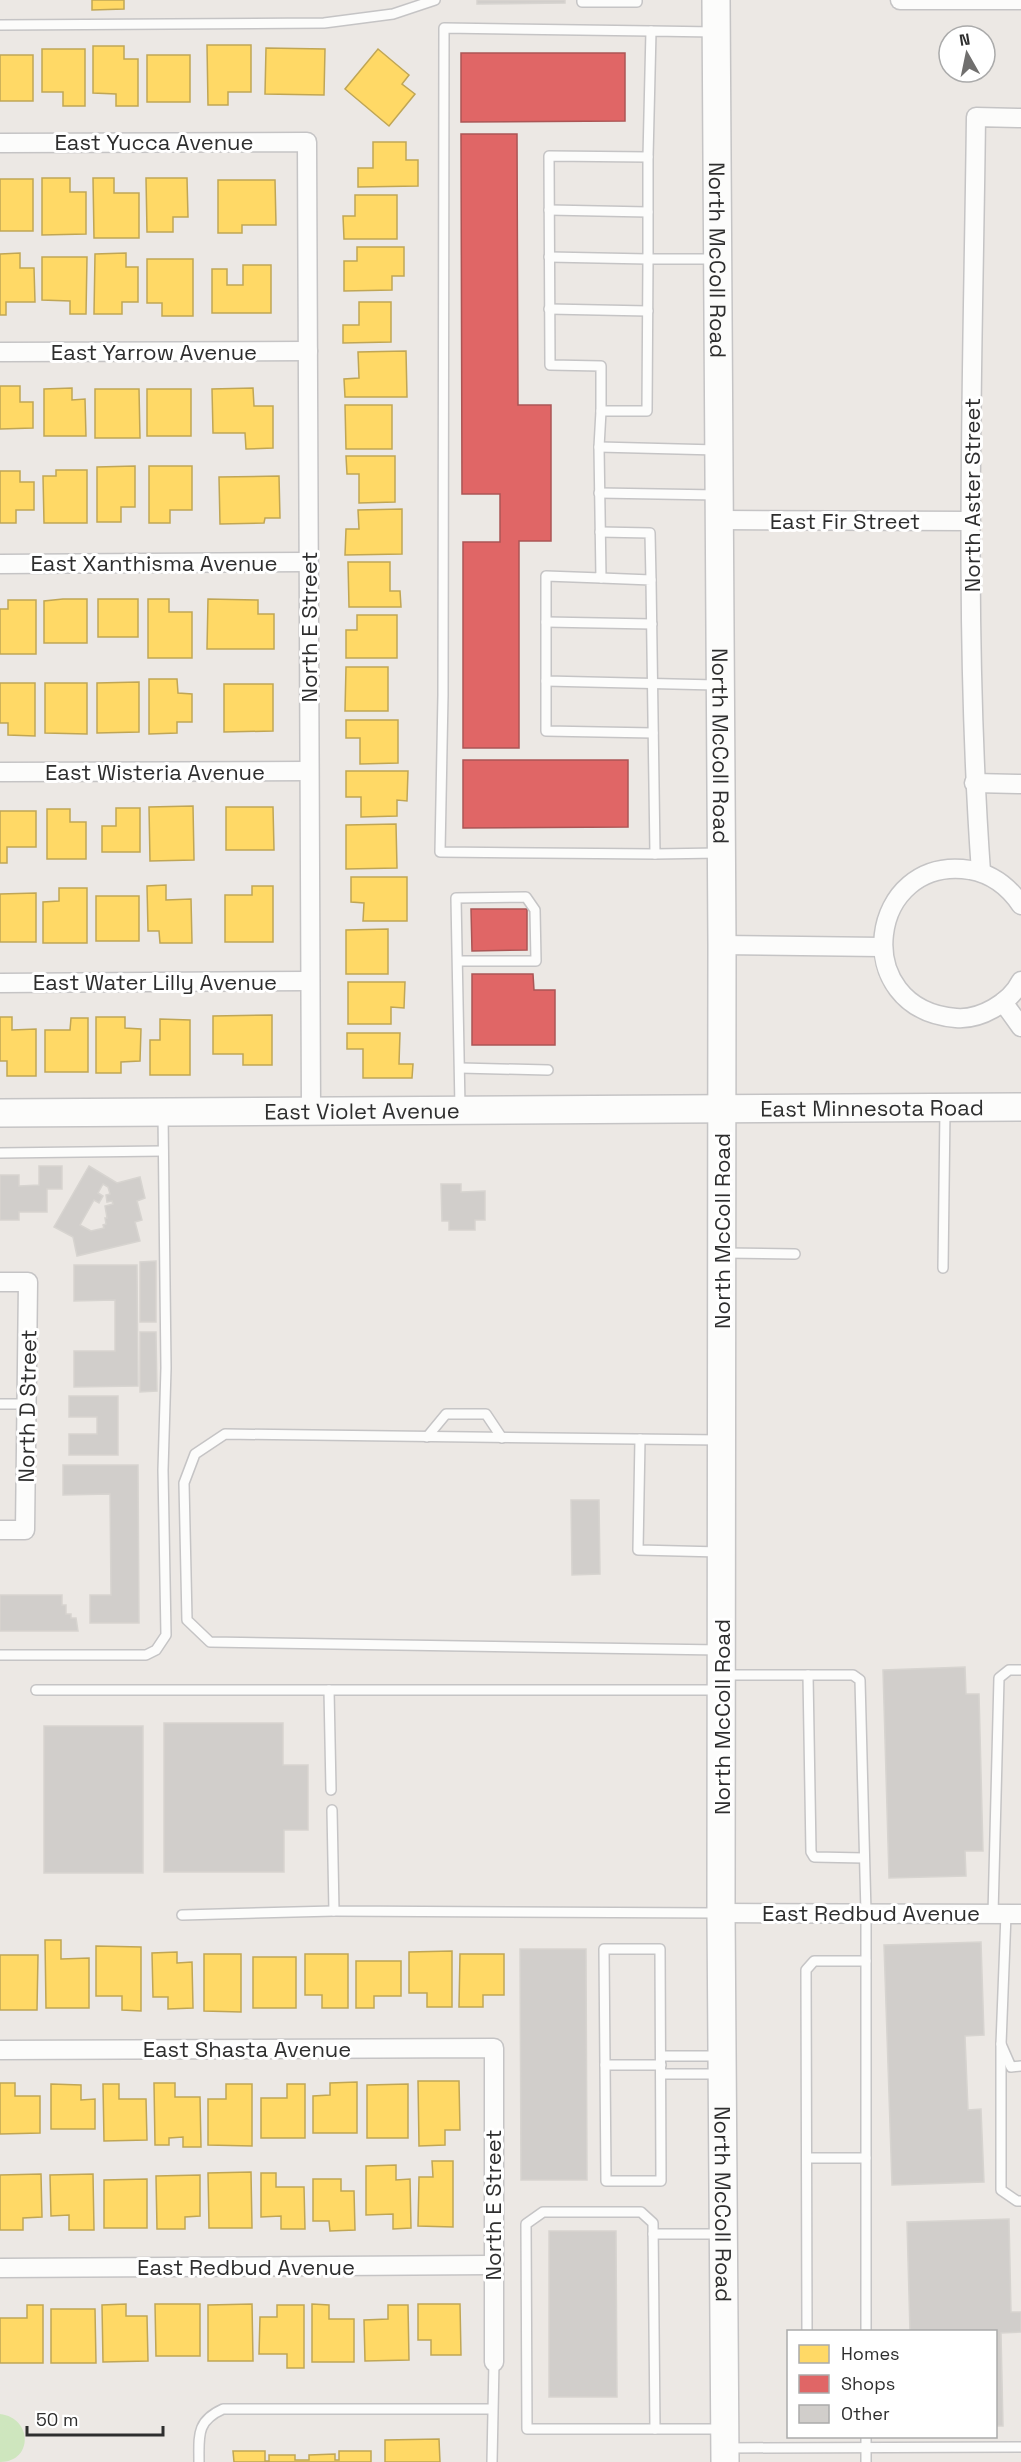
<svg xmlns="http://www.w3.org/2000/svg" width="1021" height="2462" viewBox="0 0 1021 2462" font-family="'Space Grotesk',sans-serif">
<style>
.green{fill:#cee6be}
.homes{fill:#ffd966;stroke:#c0a655;stroke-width:1.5}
.shops{fill:#e06666;stroke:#ab5555;stroke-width:1.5}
.building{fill:#d1cecb;stroke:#d7d4d0;stroke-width:1.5;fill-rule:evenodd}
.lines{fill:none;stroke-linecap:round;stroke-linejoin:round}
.lane-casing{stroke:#c5c4c5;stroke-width:12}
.street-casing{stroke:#c5c4c5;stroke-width:21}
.secondary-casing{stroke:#c5c4c5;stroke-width:30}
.lane{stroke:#fcfcfb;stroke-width:9}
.street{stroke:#fcfcfb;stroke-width:18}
.secondary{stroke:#fcfcfb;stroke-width:27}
.labels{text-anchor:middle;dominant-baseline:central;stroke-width:6;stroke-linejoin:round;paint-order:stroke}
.street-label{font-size:22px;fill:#2e2e2e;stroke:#fff}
</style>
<rect width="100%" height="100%" fill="#ece8e4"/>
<path class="green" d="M0 2414C33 2418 33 2462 0 2462Z"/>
<g class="homes">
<path d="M92 0H124V9L92 10Z"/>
<path d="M207 45H251V92H228V105H208Z"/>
<path d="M93 46H124V59H138V106H116V94L93 93Z"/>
<path d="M266 48 325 49 324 95 265 94Z"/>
<path d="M42 49H85V106H63V92H42Z"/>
<path d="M378 49 409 75 402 84 415 94 389 126 345 89Z"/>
<rect x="0" y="55" width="33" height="46"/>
<rect x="147" y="55" width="43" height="47"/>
<path d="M373 142H406V160H418V186L358 187V168H373Z"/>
<path d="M42 178H70V192H86V234L42 235Z"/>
<path d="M93 178H114V193H139V238H94Z"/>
<path d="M146 178H187L188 217H173V232H147Z"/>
<rect x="0" y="179" width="33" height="52"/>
<path d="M218 180H275L276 225H242V233H218Z"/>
<path d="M355 195H397V239H344L343 216H355Z"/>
<path d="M357 247H404V276H392V290L344 291V261H357Z"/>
<path d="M20 253V268H34L35 302H6V315H0V254Z"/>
<path d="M126 253V267H138V302H122V314H94L95 254Z"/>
<path d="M42 257H87L86 314H70V301L42 300Z"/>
<path d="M147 259H193V316H162V303H147Z"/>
<path d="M243 265H271V313H212V269H227V285H243Z"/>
<path d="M359 302H391V342L343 343V325H359Z"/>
<path d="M406 351 407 397H345L344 379 359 378 358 352Z"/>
<path d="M0 386H20V402H33V428L0 429Z"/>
<path d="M72 388V400L85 399 86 436H44V389Z"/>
<path d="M253 388 254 406H273V448L246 449 245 433H213L212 389Z"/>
<path d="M95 389H139L140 438H95Z"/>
<rect x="147" y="389" width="44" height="47"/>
<path d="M345 405H392V449H346Z"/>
<path d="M346 456H395V502L359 503V474H347Z"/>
<path d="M135 466V507H121V522H97V467Z"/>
<path d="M149 466H192V510H170V523H149Z"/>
<path d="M56 470H87V523H44L43 476H56Z"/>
<path d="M0 471H20V482H34V510H16V523H0Z"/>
<path d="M279 476 280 518H265L264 523 220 524 219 477Z"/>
<path d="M402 509V554L345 555 346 529H359L358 510Z"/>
<path d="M348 562H390V591H400L401 607H349Z"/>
<path d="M63 599H87V643H44V601Z"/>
<rect x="98" y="599" width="40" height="38"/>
<path d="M148 599H169V612H192V658H148Z"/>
<path d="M208 599 258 600V614H274V649H207Z"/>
<path d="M8 600H36V654H0V609H8Z"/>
<path d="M357 615H397V658H346V630H357Z"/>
<path d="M346 667H388V711H345Z"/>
<path d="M149 679H177L178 693 192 694V722H177V733L149 734Z"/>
<path d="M139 682V732L97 733V683Z"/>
<path d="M0 683H35V736L8 735V723H0Z"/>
<path d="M45 683H87V734L45 733Z"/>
<path d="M224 684H273V731L224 732Z"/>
<path d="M346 720H398V763L360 764V738H346Z"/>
<path d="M346 771H408L407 801 397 800V816L361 817V797H346Z"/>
<path d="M193 806 194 860 150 861 149 807Z"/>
<path d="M226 807H273L274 850H226Z"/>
<path d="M116 808H140V852H102V826H116Z"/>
<path d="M47 809H70V822H86V859H47Z"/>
<path d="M0 811H36V847H7V863H0Z"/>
<path d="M396 824 397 868 346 869V825Z"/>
<path d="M351 877H407V921H363L364 903 351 902Z"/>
<path d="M166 885V900L191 899 192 943H160L159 931H148L147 886Z"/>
<path d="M252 886H273V942H225V895H252Z"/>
<path d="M59 888H87V943H43V902L59 901Z"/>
<path d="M36 893V942H0V894Z"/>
<rect x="96" y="896" width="43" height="45"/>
<path d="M388 929V974H346V930Z"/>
<path d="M348 982H405L404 1008 391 1007V1024H348Z"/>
<path d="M272 1015V1065H243V1054H213V1016Z"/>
<path d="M0 1017H12V1030L36 1029V1076H7V1061H0Z"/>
<path d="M96 1017H125V1028L141 1029 140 1061 121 1062V1073H96Z"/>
<path d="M71 1018H88V1072H45V1030H70Z"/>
<path d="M160 1019 190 1020V1075H150V1040H160Z"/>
<path d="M347 1033H400L399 1064H413L412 1078H363V1049H347Z"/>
<path d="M45 1940H61V1959L89 1958V2008H46Z"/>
<path d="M96 1946 141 1947V2011L122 2010V1996H96Z"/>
<path d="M452 1951V2007H427V1993H409V1952Z"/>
<path d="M177 1952V1963L192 1962 193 2008 168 2009V1997H153L152 1953Z"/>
<path d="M204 1954H241V2012L204 2011Z"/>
<path d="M305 1954H348V2008H322V1995H305Z"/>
<path d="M460 1954H504V1995H483V2007H459Z"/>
<path d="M0 1955H38L37 2010H0Z"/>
<rect x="253" y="1957" width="43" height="51"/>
<path d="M356 1961H401V1996H374V2008H356Z"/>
<path d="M418 2081H459L460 2130H445V2145L419 2146Z"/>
<path d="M357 2082V2133H313V2096L330 2095V2083Z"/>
<path d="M0 2083H15V2096H40V2133L0 2134Z"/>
<path d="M154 2083H175V2097H200L201 2147H183V2137L169 2138V2145H155Z"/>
<path d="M51 2084 81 2085V2100L95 2099V2129H51Z"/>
<path d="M103 2084H119V2099H146L147 2140 104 2141Z"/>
<path d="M226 2084H252V2146L208 2145V2099H226Z"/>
<path d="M287 2084H305V2138H261V2098H287Z"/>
<path d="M408 2084V2138H367V2085Z"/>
<path d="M432 2161H453V2227L418 2226 419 2177H433Z"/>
<path d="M396 2165V2180L410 2179 411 2228 393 2229V2214L366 2215V2166Z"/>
<path d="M251 2172 252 2228H209L208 2173Z"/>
<path d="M261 2173H276V2187H304L305 2229H281V2216L261 2217Z"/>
<path d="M41 2174 42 2217 23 2218V2230H0V2175Z"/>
<path d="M93 2174 94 2230H69V2215L51 2216 50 2175Z"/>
<path d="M200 2175V2216L185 2217V2229H157L156 2176Z"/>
<path d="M147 2179V2228H104V2180Z"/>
<path d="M313 2179H341V2191H354L355 2230 330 2231 329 2221H313Z"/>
<path d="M126 2304V2316H147L148 2361 103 2362 102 2305Z"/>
<path d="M155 2304H200V2356H156Z"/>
<path d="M252 2304 253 2361H208V2305Z"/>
<path d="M312 2304 329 2305V2319H354V2362H312Z"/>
<path d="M418 2304H460L461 2355H431V2340H418Z"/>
<path d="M27 2305H43V2363H0V2318H27Z"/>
<path d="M277 2305H304V2368H287V2354H259L260 2317H277Z"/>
<path d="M388 2305H408L409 2360 365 2361 364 2320 388 2319Z"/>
<path d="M51 2309H95L96 2363H51Z"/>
<path d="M439 2439 440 2462H385V2440Z"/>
<path d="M233 2451H265V2461H269V2455H295V2460H309V2455L335 2454V2460H339V2451H371V2462H234Z"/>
</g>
<g class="shops">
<path d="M461 53H625V121L461 122Z"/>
<path d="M461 134H517L518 405H551V541H519V748H463V542H500V494H462Z"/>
<path d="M463 760H628V827L463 828Z"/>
<path d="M471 909H527V950L472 951Z"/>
<path d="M472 974H533L534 990H555V1045H472Z"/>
</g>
<g class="building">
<path d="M477 0H565V3L477 4Z"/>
<path d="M39 1166H62V1189H47V1212H19V1220H0V1175H19V1186L39 1185Z"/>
<path d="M89 1166 117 1183 140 1177 145 1198 137 1201 142 1220 135 1222 140 1241 77 1256 73 1237 54 1227ZM103 1184 108 1187 110 1194 106 1195 107 1202 112 1201 113 1204 105 1206 107 1218H105L106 1224 103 1225 104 1228 91 1231 80 1225 94 1200 99 1203 103 1196 98 1193Z"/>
<path d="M441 1184H461V1192L485 1191V1220H475V1230H449V1221H442Z"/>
<path d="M156 1261V1322H140V1262Z"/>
<path d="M74 1265H137L138 1386 74 1387V1351H115V1300L74 1301Z"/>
<path d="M140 1332H156L157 1391 140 1392Z"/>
<path d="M69 1396H118V1455H69V1434H97V1417H69Z"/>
<path d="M63 1465H138L139 1623H90V1595H111L110 1494 63 1495Z"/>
<path d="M571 1500H599L600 1574 572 1575Z"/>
<path d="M0 1595H62V1605H66V1614H71V1618H76L78 1631H0Z"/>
<path d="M965 1667 966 1694H979L983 1851H965L966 1876 889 1878 883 1670Z"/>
<path d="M164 1723H283V1765H308V1830H284V1872H164Z"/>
<rect x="44" y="1726" width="99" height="147"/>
<path d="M981 1942 984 2035 965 2036 968 2110 981 2109 984 2182 892 2185 884 1945Z"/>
<path d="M520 1949H586L587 2180H521Z"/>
<path d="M1009 2219 1011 2312H1021V2332L1001 2333 1003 2426H996V2332H910L907 2222Z"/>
<path d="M549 2231H616L617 2397H549Z"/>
</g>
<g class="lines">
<defs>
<g id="lane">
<path d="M582 0V2H637V0"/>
<path d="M0 25 324 23 393 14 435 0"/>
<path d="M651 31 444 28 443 695 440 852 655 854"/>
<path d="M549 210 648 212"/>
<path d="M549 257 648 259V157"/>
<path d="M715 259H648L647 411H601L599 447 601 578 546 576V681L716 685"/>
<path d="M549 309 648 311"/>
<path d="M601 411V366L550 365 549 156 648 157 651 31 715 32"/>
<path d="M599 447 717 450"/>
<path d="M599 493 717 495"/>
<path d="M600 532 650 533 651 580"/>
<path d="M601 578 651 580 655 854 719 853"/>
<path d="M546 622 652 624"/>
<path d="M546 681V731L653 733"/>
<path d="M458 961H536L535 910 526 897 456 898 460 1107"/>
<path d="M460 1068 548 1070"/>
<path d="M0 1153 163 1151"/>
<path d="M725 1253 795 1254"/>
<path d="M943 1268 945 1110"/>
<path d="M0 1404H27"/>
<path d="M427 1437 446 1414H486L502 1438"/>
<path d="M640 1439 638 1550 720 1552"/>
<path d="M720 1440 225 1434 195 1454 184 1483 187 1620 210 1642 720 1650"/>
<path d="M0 1655H146L156 1650 166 1635 163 1470 166 1368 163 1114"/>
<path d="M724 1675H853L860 1680 866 1913V2332"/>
<path d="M808 1675 811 1852 814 1857 864 1858"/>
<path d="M36 1690H329"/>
<path d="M331 1790 329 1690H719"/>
<path d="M332 1810 334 1911 719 1913"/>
<path d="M993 1914 999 1678 1009 1670H1021"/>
<path d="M1006 1914 1001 2044 1011 2067 1021 2066"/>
<path d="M182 1915 334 1911"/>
<path d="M604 1949H660L661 2181H606Z"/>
<path d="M1001 2044V2190L1017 2201H1021"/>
<path d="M661 2056H720"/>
<path d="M605 2065H661"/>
<path d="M661 2074H718"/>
<path d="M807 2158H866"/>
<path d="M543 2212H641L653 2223 655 2429H527L526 2224Z"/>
<path d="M653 2234H720"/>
<path d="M807 2332 806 1970 814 1961H866"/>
<path d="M655 2429H721"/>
<path d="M726 2448 1021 2447"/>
<path d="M199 2462C199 2436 196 2421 223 2409H491"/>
<path d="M492 2462 494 2362"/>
<path d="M866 2462V2436"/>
</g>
<g id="street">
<path d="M900 0H1021"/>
<path d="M0 143 307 142 311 1111"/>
<path d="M0 352 308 351"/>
<path d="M719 520 971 521"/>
<path d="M0 564 308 562"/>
<path d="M0 772 309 771"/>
<path d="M974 783 1021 784"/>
<path d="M981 872C963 621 973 368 976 117L1021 118"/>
<path d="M1021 905C1009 887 992 874 970 870 868 854 847 1009 956 1018 980 1020 1010 1003 1021 981"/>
<path d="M722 945 881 947"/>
<path d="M0 983 310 981"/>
<path d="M1003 1002 1021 1027"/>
<path d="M0 1282H28L25 1530H0"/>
<path d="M721 1913 1021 1914"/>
<path d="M0 2050 494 2048V2362"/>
<path d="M0 2268 492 2265"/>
</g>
<g id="secondary">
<path id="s1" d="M716 0 722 945 721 1913 725 2462"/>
<path id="s2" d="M0 1113 1021 1107"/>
</g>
</defs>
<use href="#lane" class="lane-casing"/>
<use href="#street" class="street-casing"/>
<use href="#secondary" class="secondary-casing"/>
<use href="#lane" class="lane"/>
<use href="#street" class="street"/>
<use href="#secondary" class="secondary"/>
</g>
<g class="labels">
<g class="street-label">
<text x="154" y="142">East Yucca Avenue</text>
<text stroke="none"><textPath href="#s1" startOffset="260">North McColl Road</textPath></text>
<text x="154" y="352">East Yarrow Avenue</text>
<text transform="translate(972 495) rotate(-90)">North Aster Street</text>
<text x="845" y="521">East Fir Street</text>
<text x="154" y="563">East Xanthisma Avenue</text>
<text transform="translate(309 627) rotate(-90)">North E Street</text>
<text stroke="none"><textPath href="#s1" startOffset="746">North McColl Road</textPath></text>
<text x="155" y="772">East Wisteria Avenue</text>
<text x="155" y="982">East Water Lilly Avenue</text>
<text stroke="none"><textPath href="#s2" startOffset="872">East Minnesota Road</textPath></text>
<text stroke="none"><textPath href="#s2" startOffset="362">East Violet Avenue</textPath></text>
<text transform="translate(722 1231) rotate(-90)">North McColl Road</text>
<text transform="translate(27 1406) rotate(-89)">North D Street</text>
<text transform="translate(722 1717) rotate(-90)">North McColl Road</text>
<text x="871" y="1913">East Redbud Avenue</text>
<text x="247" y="2049">East Shasta Avenue</text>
<text stroke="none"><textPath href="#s1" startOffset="2204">North McColl Road</textPath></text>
<text transform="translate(493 2205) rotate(-90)">North E Street</text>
<text x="246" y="2267">East Redbud Avenue</text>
</g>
</g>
<rect x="787" y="2330" width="210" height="108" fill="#ffffff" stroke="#ababab" stroke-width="1.5"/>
<rect x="799" y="2345" width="30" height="18" fill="#ffd966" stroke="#ababab" stroke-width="1.5"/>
<text x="841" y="2360" font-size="18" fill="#2e2e2e">Homes</text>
<rect x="799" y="2375" width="30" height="18" fill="#e06666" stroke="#ababab" stroke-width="1.5"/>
<text x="841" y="2390" font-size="18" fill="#2e2e2e">Shops</text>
<rect x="799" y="2405" width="30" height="18" fill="#d1cecb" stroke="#ababab" stroke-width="1.5"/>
<text x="841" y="2420" font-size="18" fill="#2e2e2e">Other</text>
<g transform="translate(967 54) rotate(351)"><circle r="28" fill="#ffffff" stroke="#ababab" stroke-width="1.5"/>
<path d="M0-4.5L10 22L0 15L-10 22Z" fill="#706f6e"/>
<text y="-9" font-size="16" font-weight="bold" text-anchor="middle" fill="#2e2e2e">N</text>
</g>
<path d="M27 2426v9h136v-9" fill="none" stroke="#2e2e2e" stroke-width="3"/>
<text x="36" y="2426" font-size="18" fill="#2e2e2e" stroke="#ffffff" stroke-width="4.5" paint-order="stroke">50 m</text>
</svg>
